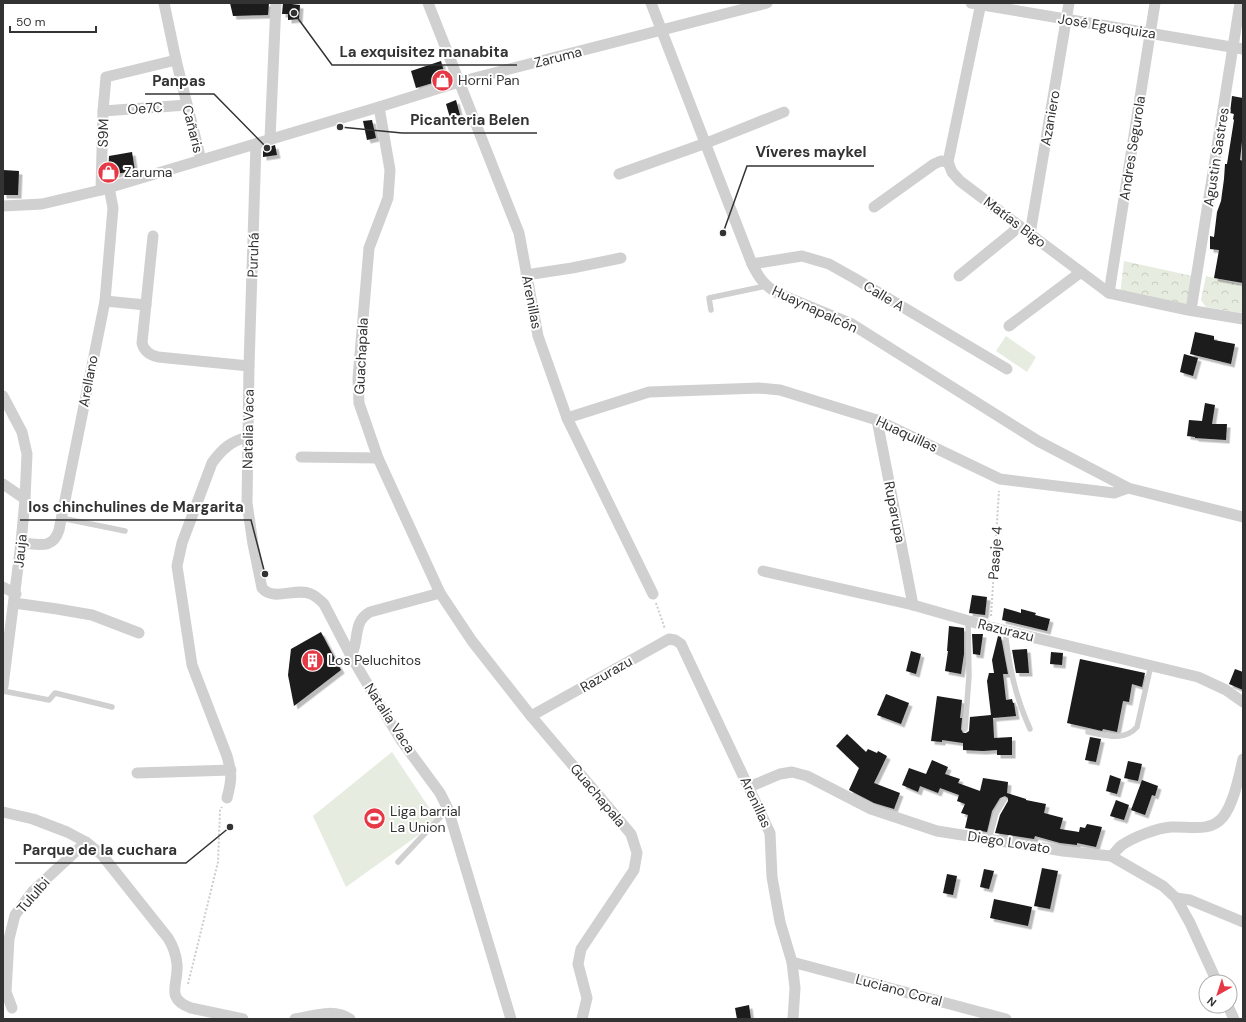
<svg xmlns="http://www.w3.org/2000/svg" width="1246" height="1022" viewBox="0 0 1246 1022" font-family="'DM Sans',sans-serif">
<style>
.park{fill:url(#park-crowns)}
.garden{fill:#e6ecdf}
.building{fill:#1a1a1a;filter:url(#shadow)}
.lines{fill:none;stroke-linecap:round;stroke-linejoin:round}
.path{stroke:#cdcdcd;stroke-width:2;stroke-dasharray:2 2;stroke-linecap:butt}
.service{stroke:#d0d0d0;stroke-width:5.5}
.minor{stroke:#d0d0d0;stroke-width:11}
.labels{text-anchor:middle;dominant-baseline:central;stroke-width:4;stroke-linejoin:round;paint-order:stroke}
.street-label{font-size:14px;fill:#333;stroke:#fff}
.poi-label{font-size:14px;fill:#333;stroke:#fff;text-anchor:start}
.leader{fill:none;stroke:#333;stroke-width:1.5}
.callout-dot{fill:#333;stroke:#fff;stroke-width:1.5}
.callout-label{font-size:15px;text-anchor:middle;font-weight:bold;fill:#333;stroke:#fff;stroke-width:4;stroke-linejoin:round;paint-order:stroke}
</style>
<defs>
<pattern id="park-crowns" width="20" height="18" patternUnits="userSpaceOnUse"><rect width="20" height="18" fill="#e6ecdf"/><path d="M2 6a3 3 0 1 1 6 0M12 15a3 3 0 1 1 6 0" fill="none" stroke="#c6cbc0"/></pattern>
<filter id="shadow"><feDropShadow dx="3.5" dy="3.5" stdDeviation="0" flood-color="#0004"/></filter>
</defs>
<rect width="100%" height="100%" fill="#fff"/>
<g class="park">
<path d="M1124 261 1197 277 1188 310 1120 295Z"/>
<path d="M1206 276 1243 285 1242 313 1206 307 1201 300Z"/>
</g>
<g class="garden">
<path d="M1006 336 1036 357 1027 372 996 351Z"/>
<path d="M392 752 438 821 346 887 313 816Z"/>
</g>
<g class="building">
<path d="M230 3H269L268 15 233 16Z"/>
<path d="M283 3 300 5 299 19 288 20V14H282Z"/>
<path d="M441 61 446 79 416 88 411 71Z"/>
<path d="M1232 96 1243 98V132L1240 160 1243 161V283L1214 278 1219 250 1210 249V236L1214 237 1217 212 1221 201 1224 179 1225 164H1227L1234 120 1233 119 1234 114 1230 113Z"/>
<path d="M456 100 460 115 450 118 446 104Z"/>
<path d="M372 120 376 138 367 140 363 121Z"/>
<path d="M275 145 277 155 263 157V149Z"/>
<path d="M132 152 135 171 108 175 109 156Z"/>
<path d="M3 170 19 171 18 195H3Z"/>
<path d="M1195 332 1214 336V340L1235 344 1231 364 1190 354Z"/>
<path d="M1184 354 1198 358 1193 376 1180 372Z"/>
<path d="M1205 403 1215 405 1212 424H1227L1226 440 1195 438V437L1187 436 1189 420 1202 421Z"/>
<path d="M972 595 987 597 985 615 969 613Z"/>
<path d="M1004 608 1021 613V609L1036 613 1035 615 1050 619 1047 631 1002 620Z"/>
<path d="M949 626 964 628V654L961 674 945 671 948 651H947Z"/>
<path d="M321 632 341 670 294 706 288 675 291 649Z"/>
<path d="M972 634H983L980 655 973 654Z"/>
<path d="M998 636 1001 637 1008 674H1003L1006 700 1012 699 1013 703H1014L1016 716 993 718 994 738 1012 737V755H997V750L983 751 963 750V743L942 740V742L931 741 937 696 962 700 960 718H962L961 729 963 733H966L969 731 970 717 991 715 987 681 989 673H994L992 660Z"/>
<path d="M1027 649 1029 673H1016L1012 650Z"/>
<path d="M911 651 921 654 916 674 906 671Z"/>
<path d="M1051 652 1063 653 1062 665 1050 664Z"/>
<path d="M1080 659 1145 673 1142 687 1132 684 1129 702 1123 701 1117 732 1103 729 1102 731 1067 723Z"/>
<path d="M1235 669 1243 672V690L1229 684Z"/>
<path d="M886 694 909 703 901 724 877 715Z"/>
<path d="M847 734 866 752 868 749 877 753 878 751 887 756 874 783 900 793 894 809 874 803 849 790 859 768 836 746Z"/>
<path d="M1090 737 1101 739 1096 762 1085 760Z"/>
<path d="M932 760 948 767 945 774 960 779 958 783 980 791 983 778 1008 782 1007 793 1026 799V800L1046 804 1044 813 1063 818 1060 829 1079 832 1080 827 1085 828 1087 824 1102 827 1096 847 1077 843V845L1060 843 1035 836 1034 839 995 833 1000 815 1008 801V798L1005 796 1000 798 992 811 987 832 965 828 968 815 961 813 965 804 957 801 959 795 940 788 938 793 920 786 918 792 902 785 909 768 926 774Z"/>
<path d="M1128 761 1142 764 1138 781 1124 778Z"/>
<path d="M1110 775 1121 779 1117 794 1106 791Z"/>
<path d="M1142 780 1158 786 1155 796 1152 795 1145 815 1131 810Z"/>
<path d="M1116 800 1129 805 1124 820 1110 816Z"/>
<path d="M1042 868 1058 871 1050 909 1034 906Z"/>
<path d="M984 869 994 871 989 889 980 887Z"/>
<path d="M947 874 957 876 953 895 943 893Z"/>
<path d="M994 899 1032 907 1028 926 990 918Z"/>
<path d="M749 1005 751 1019H737L735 1008Z"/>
</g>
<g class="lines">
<g class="path">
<path d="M656 603 665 629"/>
<path d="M991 616 999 491"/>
<path d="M188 984 218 862 220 810 222 807"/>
</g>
<g class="service">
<path d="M711 310 709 298 766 286"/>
<path d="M61 518 125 531"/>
<path d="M1005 631C1009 666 1015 696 1030 729"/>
<path d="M3 691 49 700 55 693 112 707"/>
<path d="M965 729 969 676 968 621"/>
<path d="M1088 732C1105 735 1124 742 1137 727L1151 665"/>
<path d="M989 839 996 813 1004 800"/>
<path d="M398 862 448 809"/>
</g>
<g class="minor">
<path d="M164 3 176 60 201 160"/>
<path d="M428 3 519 233 538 336 567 418 653 594"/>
<path d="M651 3 752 264C759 278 764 285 777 293L850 323 1038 441 1128 488"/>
<path d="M971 3 1243 49"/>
<path d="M981 3 948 162 952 172 960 181 1018 225 1109 293 1188 310 1243 319"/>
<path d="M103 111 187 105"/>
<path d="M270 139 276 3"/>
<path d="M256 144 249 366 247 503 253 544 262 588C274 602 295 587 311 594 316 596 320 600 324 604L351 656 381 707 401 740 440 793 448 809 511 1019"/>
<path d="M619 174 709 142 784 112"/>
<path d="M101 190 103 111 106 77 176 60"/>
<path d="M3 206 42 204 101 190 379 107 459 82 767 3"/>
<path d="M874 207 934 164 941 161 948 162"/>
<path d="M1030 234 1069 3"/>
<path d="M153 236 142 343C144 351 149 355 158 357L249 366"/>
<path d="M752 264 802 256 829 264 854 278 1007 369"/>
<path d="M526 275 572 268 621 258"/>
<path d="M959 276 1013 232 1018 225"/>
<path d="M1109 293 1155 3"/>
<path d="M105 301 146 305"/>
<path d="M1191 310 1240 3"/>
<path d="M1009 326 1081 272"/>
<path d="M3 396 22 432 27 454 25 499 21 543 3 686"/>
<path d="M567 418 649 392 759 388 780 390 877 420 1000 479 1114 493 1128 488 1243 517"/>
<path d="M877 420 913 605"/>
<path d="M301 457 378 458"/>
<path d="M3 484 25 499"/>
<path d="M21 543C38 544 53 550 59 530L105 301 113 208 109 187"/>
<path d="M763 571 913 605 990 627 1198 677 1226 690 1243 702"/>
<path d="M3 587 16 594"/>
<path d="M440 593 472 641 531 716 631 834 637 853 634 870 581 949 578 964 587 998 582 1019"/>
<path d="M14 603 57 609 92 615 139 633"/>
<path d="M351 656C360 640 352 622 370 612L440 593 378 458 359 403 358 378 369 248 388 198 390 170 379 107"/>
<path d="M531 716 669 639 675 640 681 644 770 833 772 877 780 922 792 962 795 988 793 1019"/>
<path d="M137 773 231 770"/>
<path d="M749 787 780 774 792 772 807 776 871 809 937 831 1063 851 1111 856 1163 886 1176 898 1190 923 1217 982"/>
<path d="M227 798C232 779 232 774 227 756L192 665 177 566 182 543 212 463C222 449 231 441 248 437"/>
<path d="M3 812 33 819 67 832 86 842 102 855 168 938C173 946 176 954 177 964 179 984 164 998 191 1008L243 1019"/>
<path d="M1111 856C1115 853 1118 848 1122 845 1134 837 1157 828 1171 827 1189 826 1210 833 1223 817 1234 803 1239 776 1243 759"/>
<path d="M1176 898 1190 900 1243 922"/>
<path d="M792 962 1006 1019"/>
<path d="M1228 1006 1234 1019"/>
<path d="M12 1008 6 992 9 939 15 915 33 891 86 842"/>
<path d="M295 1019C313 1016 334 1008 350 1019"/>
</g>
</g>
<defs>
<symbol id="shop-disc" viewBox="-11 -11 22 22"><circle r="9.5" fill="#e63946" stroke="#fff"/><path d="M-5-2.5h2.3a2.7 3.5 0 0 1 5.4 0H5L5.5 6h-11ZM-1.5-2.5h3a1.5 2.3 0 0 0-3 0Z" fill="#fff"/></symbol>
<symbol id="building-disc" viewBox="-11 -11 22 22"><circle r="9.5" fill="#e63946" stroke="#fff"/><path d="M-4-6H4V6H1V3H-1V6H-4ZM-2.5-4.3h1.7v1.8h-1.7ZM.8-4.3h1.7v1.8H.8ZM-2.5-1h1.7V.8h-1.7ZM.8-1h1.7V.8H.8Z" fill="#fff"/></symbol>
<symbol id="stadium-disc" viewBox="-11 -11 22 22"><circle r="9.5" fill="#e63946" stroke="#fff"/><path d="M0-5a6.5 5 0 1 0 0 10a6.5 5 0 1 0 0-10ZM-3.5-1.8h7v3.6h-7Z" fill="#fff"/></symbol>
</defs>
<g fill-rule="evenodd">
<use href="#shop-disc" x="430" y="68" width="25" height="25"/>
<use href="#shop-disc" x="96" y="160" width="25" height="25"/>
<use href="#building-disc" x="300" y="648" width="25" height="25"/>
<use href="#stadium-disc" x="362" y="806" width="25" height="25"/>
</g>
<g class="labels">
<g class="street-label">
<text transform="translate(1107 26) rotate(9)">José Egusquiza</text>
<text transform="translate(558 57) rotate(-14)">Zaruma</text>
<text transform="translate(145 108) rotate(-4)">Oe7C</text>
<text transform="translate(1050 118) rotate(-80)">Azaniero</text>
<text transform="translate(193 129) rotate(76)">Cañaris</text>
<text transform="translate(103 133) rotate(-88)">S9M</text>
<text transform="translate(1132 148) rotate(-81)">Andres Segurola</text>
<text transform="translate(1216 157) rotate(-81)">Agustin Sastres</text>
<text transform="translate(1015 222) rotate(37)">Matías Bigo</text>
<text transform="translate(253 255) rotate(-88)">Puruhá</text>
<text transform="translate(884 296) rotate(31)">Calle A</text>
<text transform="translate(532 302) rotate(79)">Arenillas</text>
<text transform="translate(815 309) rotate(25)">Huaynapalcón</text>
<text transform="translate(361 356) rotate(-87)">Guachapala</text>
<text transform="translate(88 381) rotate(-79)">Arellano</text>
<text transform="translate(248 429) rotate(-89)">Natalia Vaca</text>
<text transform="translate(907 434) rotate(25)">Huaquillas</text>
<text transform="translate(895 512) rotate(79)">Ruparupa</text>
<text transform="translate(20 551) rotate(-84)">Jauja</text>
<text transform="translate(995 553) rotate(-86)">Pasaje 4</text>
<text transform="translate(1006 630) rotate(14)">Razurazu</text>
<text transform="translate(606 674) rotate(-30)">Razurazu</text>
<text transform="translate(390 718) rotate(57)">Natalia Vaca</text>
<text transform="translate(598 795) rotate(50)">Guachapala</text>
<text transform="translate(756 802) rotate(65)">Arenillas</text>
<text transform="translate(1009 842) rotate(9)">Diego Lovato</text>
<text transform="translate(33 895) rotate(-49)">Tululbi</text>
<text transform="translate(899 990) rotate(15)">Luciano Coral</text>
</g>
<g class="poi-label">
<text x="458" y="80">Horni Pan</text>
<text x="124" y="172">Zaruma</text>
<text x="328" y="660">Los Peluchitos</text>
<text x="390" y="811">Liga barrial<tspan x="390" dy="16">La Union</tspan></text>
</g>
</g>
<path class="leader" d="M294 13L332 65H517M267 148L214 94H145M340 127L402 133H537M723 233L747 166H874M265 574L251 520H20M230 827L186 863H15"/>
<g class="callout-dot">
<circle cx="294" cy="13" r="4"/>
<circle cx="267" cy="148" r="4"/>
<circle cx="340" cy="127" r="4"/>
<circle cx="723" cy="233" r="4"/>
<circle cx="265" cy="574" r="4"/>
<circle cx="230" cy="827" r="4"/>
</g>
<g class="callout-label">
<text x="424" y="57">La exquisitez manabita</text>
<text x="179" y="86">Panpas</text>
<text x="470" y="125">Picanteria Belen</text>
<text x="811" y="157">Víveres maykel</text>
<text x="136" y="512">los chinchulines de Margarita</text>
<text x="100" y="855">Parque de la cuchara</text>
</g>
<rect width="1246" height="1022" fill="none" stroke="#333333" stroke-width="8"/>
<g transform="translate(1218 994) rotate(219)"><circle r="19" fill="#ffffff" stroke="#adadad"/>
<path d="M0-3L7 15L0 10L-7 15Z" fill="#e63946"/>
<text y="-6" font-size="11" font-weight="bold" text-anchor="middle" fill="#333333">N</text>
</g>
<path d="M10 26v6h86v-6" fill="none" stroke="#333333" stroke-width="2"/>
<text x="16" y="26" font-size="12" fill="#333333" stroke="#ffffff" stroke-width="3" paint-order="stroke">50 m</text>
</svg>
